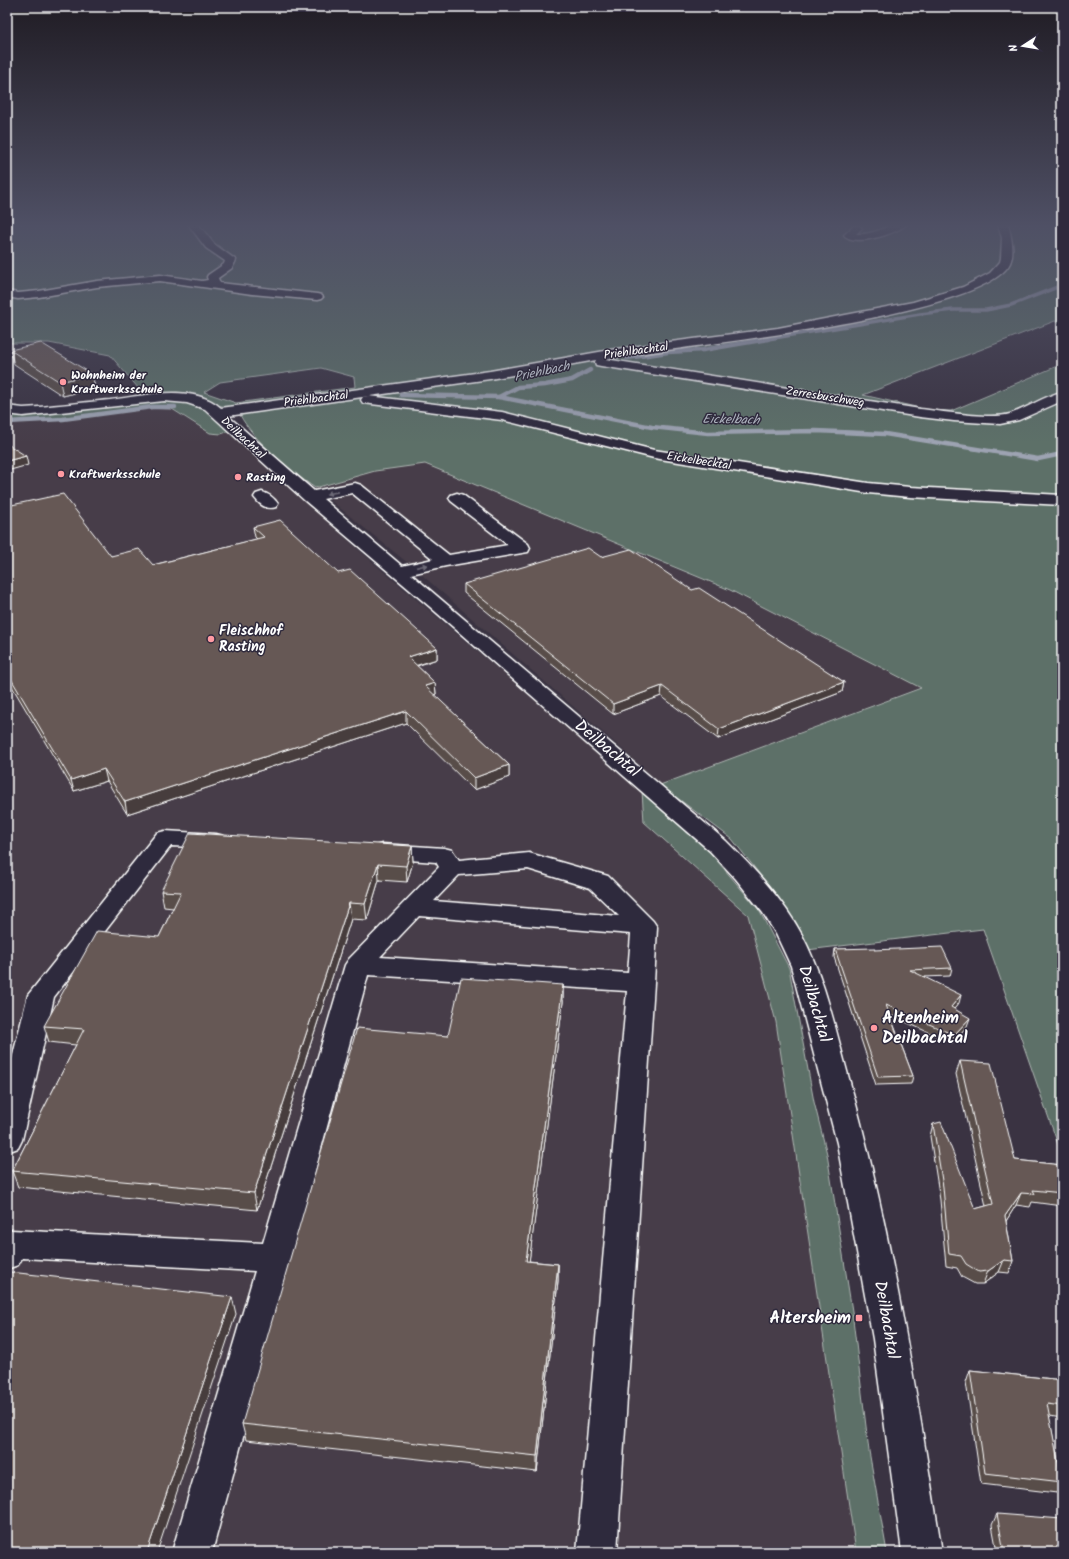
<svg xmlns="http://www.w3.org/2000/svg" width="1069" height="1559" viewBox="0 0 1069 1559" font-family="Kalam,sans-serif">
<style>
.built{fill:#473e48}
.green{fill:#5d6f67;stroke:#aeb7b3;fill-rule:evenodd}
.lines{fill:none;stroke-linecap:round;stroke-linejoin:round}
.stream-far1{stroke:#9da3b2;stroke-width:3.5}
.stream{stroke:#9da3b2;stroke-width:4.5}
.minor-casing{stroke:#fff;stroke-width:3}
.minor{fill:#2f2a3d;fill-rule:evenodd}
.wall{fill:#584d49;stroke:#fff}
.shaded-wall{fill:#473e3c;stroke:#fff}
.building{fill:#665955;stroke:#fff}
.oneway{fill:#6d6a77}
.poi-dot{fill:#ff9aa2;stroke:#2f2a3d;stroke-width:1.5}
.labels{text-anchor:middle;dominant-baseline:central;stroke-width:3;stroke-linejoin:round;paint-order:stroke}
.far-street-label{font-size:12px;fill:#fff;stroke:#2f2a3d}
.far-poi-label{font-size:12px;font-weight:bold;fill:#fff;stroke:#2f2a3d;text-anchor:start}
.far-water-label{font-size:13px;font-style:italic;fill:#adb2be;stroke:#2f2a3d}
.poi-label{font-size:14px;font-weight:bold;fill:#fff;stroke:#2f2a3d;text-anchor:start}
.near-street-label{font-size:17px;fill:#fff;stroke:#2f2a3d}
.near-poi-label{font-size:17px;font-weight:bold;fill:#fff;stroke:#2f2a3d;text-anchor:start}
</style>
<rect width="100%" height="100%" fill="#3a3342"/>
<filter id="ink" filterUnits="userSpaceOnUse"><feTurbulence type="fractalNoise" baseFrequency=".025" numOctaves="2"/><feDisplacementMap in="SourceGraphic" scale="8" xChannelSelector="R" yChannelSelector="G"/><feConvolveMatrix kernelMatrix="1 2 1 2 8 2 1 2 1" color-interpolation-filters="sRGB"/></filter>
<g filter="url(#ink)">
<g class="built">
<path d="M144 408 172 409 210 433 221 434 230 431 245 448 378 567 642 791 644 822 748 915 776 1022 856 1552H7V411L11 423 57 420Z"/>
<path d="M425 464 730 591 921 687 660 785 622 749 414 568 315 488 375 471Z"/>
</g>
<g class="green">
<path d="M7 224H1062V323L1055 321 863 395 929 410 951 411 1062 364V1156L983 929 807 950 783 904 732 839 660 785 921 688 730 590 425 464 375 471 315 488C292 472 253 440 240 415L275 407 222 406 205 402 145 396 110 355 49 343H7ZM321 368 354 377 355 387 236 403 204 392 220 382Z"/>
<path d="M146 400 199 403 230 431 221 434 210 433 172 409 144 408 57 420 11 423 7 411Z"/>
<path d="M642 791 707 849 759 910 789 968 814 1102 827 1154 852 1311 869 1451 887 1552H856L776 1022 748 915 644 822Z"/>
</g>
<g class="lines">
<path class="stream-far1" d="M762 340 920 314 953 310H986L1011 305 1060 286 1062 279"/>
<g class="stream">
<path d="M627 358 668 352 703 350 768 339"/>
<path d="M401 395 499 397 652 427 708 433 816 431 885 434 1038 459 1062 454"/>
<path d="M499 397 518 387 545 385 572 380 590 370"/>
<path d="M7 422 63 419 152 407H175"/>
</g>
<defs>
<g id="minor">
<path d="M188 224H198L214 244 236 260 232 268 218 278 220 283 317 294 321 295 323 297 321 299 317 300 252 294 160 281 97 287 39 297 18 299 7 297V291L18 293 39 291 97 281 160 275 202 281 208 280 207 277 208 275 224 264 225 261 206 248Z"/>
<path d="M893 224H907C896 234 855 247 844 235L854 226 857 225 862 228 856 234C870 235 881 230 893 224Z"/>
<path d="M998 224H1008C1011 236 1015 252 1010 263 985 318 670 347 605 359L920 409C941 411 991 420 1010 414 1028 408 1044 396 1062 392V401L1019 420 1000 424 954 421 920 417 601 366 596 365 595 362 596 360 490 379 228 416 314 491 355 483 361 485 449 555 508 545 451 501 449 498 451 495 457 493 463 495 528 544 530 548 528 552 446 566 411 574 726 841C754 869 783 899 802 935 825 979 835 1028 848 1075 892 1231 916 1392 942 1552H902L873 1339 837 1143 791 966 776 934 763 913 736 879 710 851 429 606 304 500 205 409 187 403 164 401 23 416 7 414V406L23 408 39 407C63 405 86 402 110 400 143 396 193 383 221 408L490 371 616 349 778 328 913 302 963 287 990 273 1000 262 1001 258 1002 238ZM352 493 433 559 402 566 323 499Z"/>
<path d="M368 396 502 412 654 450 868 483 910 487 1062 495V505L910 497 868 493 654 458 502 420 363 403 361 400 363 397Z"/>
<path d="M262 492C269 494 274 498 278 504L276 507C266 510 260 505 254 497L256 494Z"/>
<path d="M165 831 216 834 224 836 228 841 224 846 216 848 171 846 54 997 22 1140 18 1148 7 1152V1079L28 995 157 833Z"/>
<path d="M382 844 444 848 452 850 459 860 529 853 608 876 653 921 657 927 654 983 617 1552H577L627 991 368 975 212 1552H172L255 1271 22 1258 18 1265 7 1269V1232L11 1230 263 1243 345 965 349 959 439 867 436 862 382 858 374 856 370 851 374 846ZM528 869 590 888 619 916 434 901 459 875ZM419 916 631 934 628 973 380 957Z"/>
</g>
</defs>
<use href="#minor" class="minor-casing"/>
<use href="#minor" class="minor"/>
</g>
<g class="wall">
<path d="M10 350 92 374 95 388 63 396 14 364Z"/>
<path d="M7 506 111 556 153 565 257 539 255 537 253 527 338 573 437 648V659L417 666 435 683 436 694 434 695 509 765V777L474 790 406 723 127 814 107 781 74 791 7 678Z"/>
<path d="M601 557 692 590 844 682 842 692 718 739 661 696 613 714 464 593V584Z"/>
<path d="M412 846 413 862 407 882 379 880 367 920 351 919 257 1210 18 1187 12 1171 76 1045 49 1042 44 1026 159 937 173 908 164 907 161 891Z"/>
<path d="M835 949 874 950 952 968 950 976 924 977 959 1003 954 1009 967 1026 952 1043 890 1015 913 1076 911 1084 876 1085 834 957Z"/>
<path d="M563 985V1002L529 1261 558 1264V1281L537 1472 246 1440 242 1424 448 1036Z"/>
<path d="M960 1061 1015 1160 1062 1165V1206L1032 1202 1030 1207 1016 1205 1006 1221 1013 1261 1009 1273 999 1272 983 1284H975L962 1277 957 1268 946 1266 940 1200 930 1136 933 1124 975 1209 986 1206 956 1074Z"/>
<path d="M970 1370 1062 1380V1418L1049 1416 1062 1482 1057 1493 981 1484 966 1382Z"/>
<path d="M997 1514 1062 1552H997L992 1525Z"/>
</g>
<g class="shaded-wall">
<path d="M92 374 95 388 63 396 60 382Z"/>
<path d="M26 456 28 465 7 471V461Z"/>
<path d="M437 648V659L408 668V657Z"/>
<path d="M844 682 842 692 718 739 719 729Z"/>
<path d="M435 683 436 694 426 698 425 686Z"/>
<path d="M662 686 661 696 613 714V704Z"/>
<path d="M406 711V723L127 814 125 802Z"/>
<path d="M509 765V777L474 790V778Z"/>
<path d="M104 769 107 781 74 791 71 780Z"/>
<path d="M412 846 413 862 407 882 406 866Z"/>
<path d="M378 864 379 880 367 920 365 904Z"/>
<path d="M349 903 351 919 257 1210 254 1193Z"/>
<path d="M563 985V1002L527 1278 526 1261Z"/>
<path d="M961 995 959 1003 949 1015 951 1007Z"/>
<path d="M970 1018 967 1026 952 1043 954 1035Z"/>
<path d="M1021 1193 1016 1205 1001 1229 1005 1216Z"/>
<path d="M1004 1260 999 1272 983 1284 988 1271Z"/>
<path d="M558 1264V1281L537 1472V1456Z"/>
<path d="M232 1297 236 1314 157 1552H147Z"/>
</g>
<g class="building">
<path d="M41 343 92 374 60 382 10 350Z"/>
<path d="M7 444 26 456 7 461Z"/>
<path d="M63 494 111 556 139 549 153 565 264 537 253 527 280 520 338 573 350 570 437 648 408 657 435 683 425 686 509 765 474 778 406 711 125 802 104 769 71 780 7 672V506Z"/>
<path d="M588 548 601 557 631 549 692 590 699 588 844 682 719 729 662 686 613 704 464 584Z"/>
<path d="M190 833 412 846 406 866 378 864 365 904 349 903 254 1193 12 1171 84 1029 44 1026 97 931 159 937 181 892 161 891Z"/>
<path d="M942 947 952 968 910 970 961 995 951 1007 970 1018 954 1035 886 1005 913 1076 878 1077 835 949 874 948V950Z"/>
<path d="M461 978 563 985 526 1261 558 1264 537 1456 242 1424 357 1028 448 1036Z"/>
<path d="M960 1061 991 1063 1015 1160 1062 1165V1193L1033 1190 1035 1194 1021 1193 1005 1216 1013 1261 1004 1260 988 1271 979 1272 966 1264 961 1256 949 1254 943 1187 933 1124 941 1122 975 1209 993 1204Z"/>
<path d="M10 1272 232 1297 147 1552H7V1278Z"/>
<path d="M970 1370 1062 1380V1406L1047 1404 1062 1482 985 1473Z"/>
<path d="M997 1514 1062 1519V1552H1004Z"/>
</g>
<defs><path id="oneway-solid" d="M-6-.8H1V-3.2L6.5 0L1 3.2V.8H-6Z"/></defs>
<g class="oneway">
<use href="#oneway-solid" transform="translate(332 493) rotate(169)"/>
<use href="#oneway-solid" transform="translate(422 566) rotate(-13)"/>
</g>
</g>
<linearGradient id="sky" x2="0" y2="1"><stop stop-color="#201c24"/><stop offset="0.51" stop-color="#4f5065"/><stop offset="1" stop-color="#4f5065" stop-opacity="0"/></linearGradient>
<rect width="1069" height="443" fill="url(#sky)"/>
<g class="poi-dot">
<circle cx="63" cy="382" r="4"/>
<circle cx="61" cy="474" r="4"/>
<circle cx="238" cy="477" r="4"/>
<circle cx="211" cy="639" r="4"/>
<circle cx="874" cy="1028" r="4"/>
<rect x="855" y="1314" width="8" height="8" rx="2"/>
</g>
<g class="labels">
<g class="far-street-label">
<text transform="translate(636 351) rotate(-8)">Priehlbachtal</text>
<text transform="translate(825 397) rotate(9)">Zerresbuschweg</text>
<text transform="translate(316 399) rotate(-7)">Priehlbachtal</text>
<text transform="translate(243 438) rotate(43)">Deilbachtal</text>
<text transform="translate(699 461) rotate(9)">Eickelbecktal</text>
</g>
<g class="far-poi-label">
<text x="71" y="375">Wohnheim der<tspan x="71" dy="14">Kraftwerksschule</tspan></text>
<text x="69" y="474">Kraftwerksschule</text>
<text x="246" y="477">Rasting</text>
</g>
<g class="far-water-label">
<text transform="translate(542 372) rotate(-12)">Priehlbach</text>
<text transform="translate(731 420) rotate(1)">Eickelbach</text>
</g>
<g class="poi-label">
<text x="219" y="631">Fleischhof<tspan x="219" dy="16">Rasting</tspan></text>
</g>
<g class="near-street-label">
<text transform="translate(607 749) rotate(40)">Deilbachtal</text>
<text transform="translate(814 1004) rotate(74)">Deilbachtal</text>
<text transform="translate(886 1320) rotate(80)">Deilbachtal</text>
</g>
<g class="near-poi-label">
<text x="882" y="1018">Altenheim<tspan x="882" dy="20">Deilbachtal</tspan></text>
<text x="851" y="1318" text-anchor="end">Altersheim</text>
</g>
</g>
<rect width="1069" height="1559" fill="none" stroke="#2f2a3d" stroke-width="24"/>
<rect x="12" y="12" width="1045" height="1535" fill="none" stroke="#fff" stroke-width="1.5" filter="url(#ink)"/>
<g transform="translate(1023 46) rotate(258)" stroke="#2f2a3d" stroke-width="3" paint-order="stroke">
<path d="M0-3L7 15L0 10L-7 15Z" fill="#ffffff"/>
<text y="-6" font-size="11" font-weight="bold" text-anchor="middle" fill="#ffffff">N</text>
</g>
</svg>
